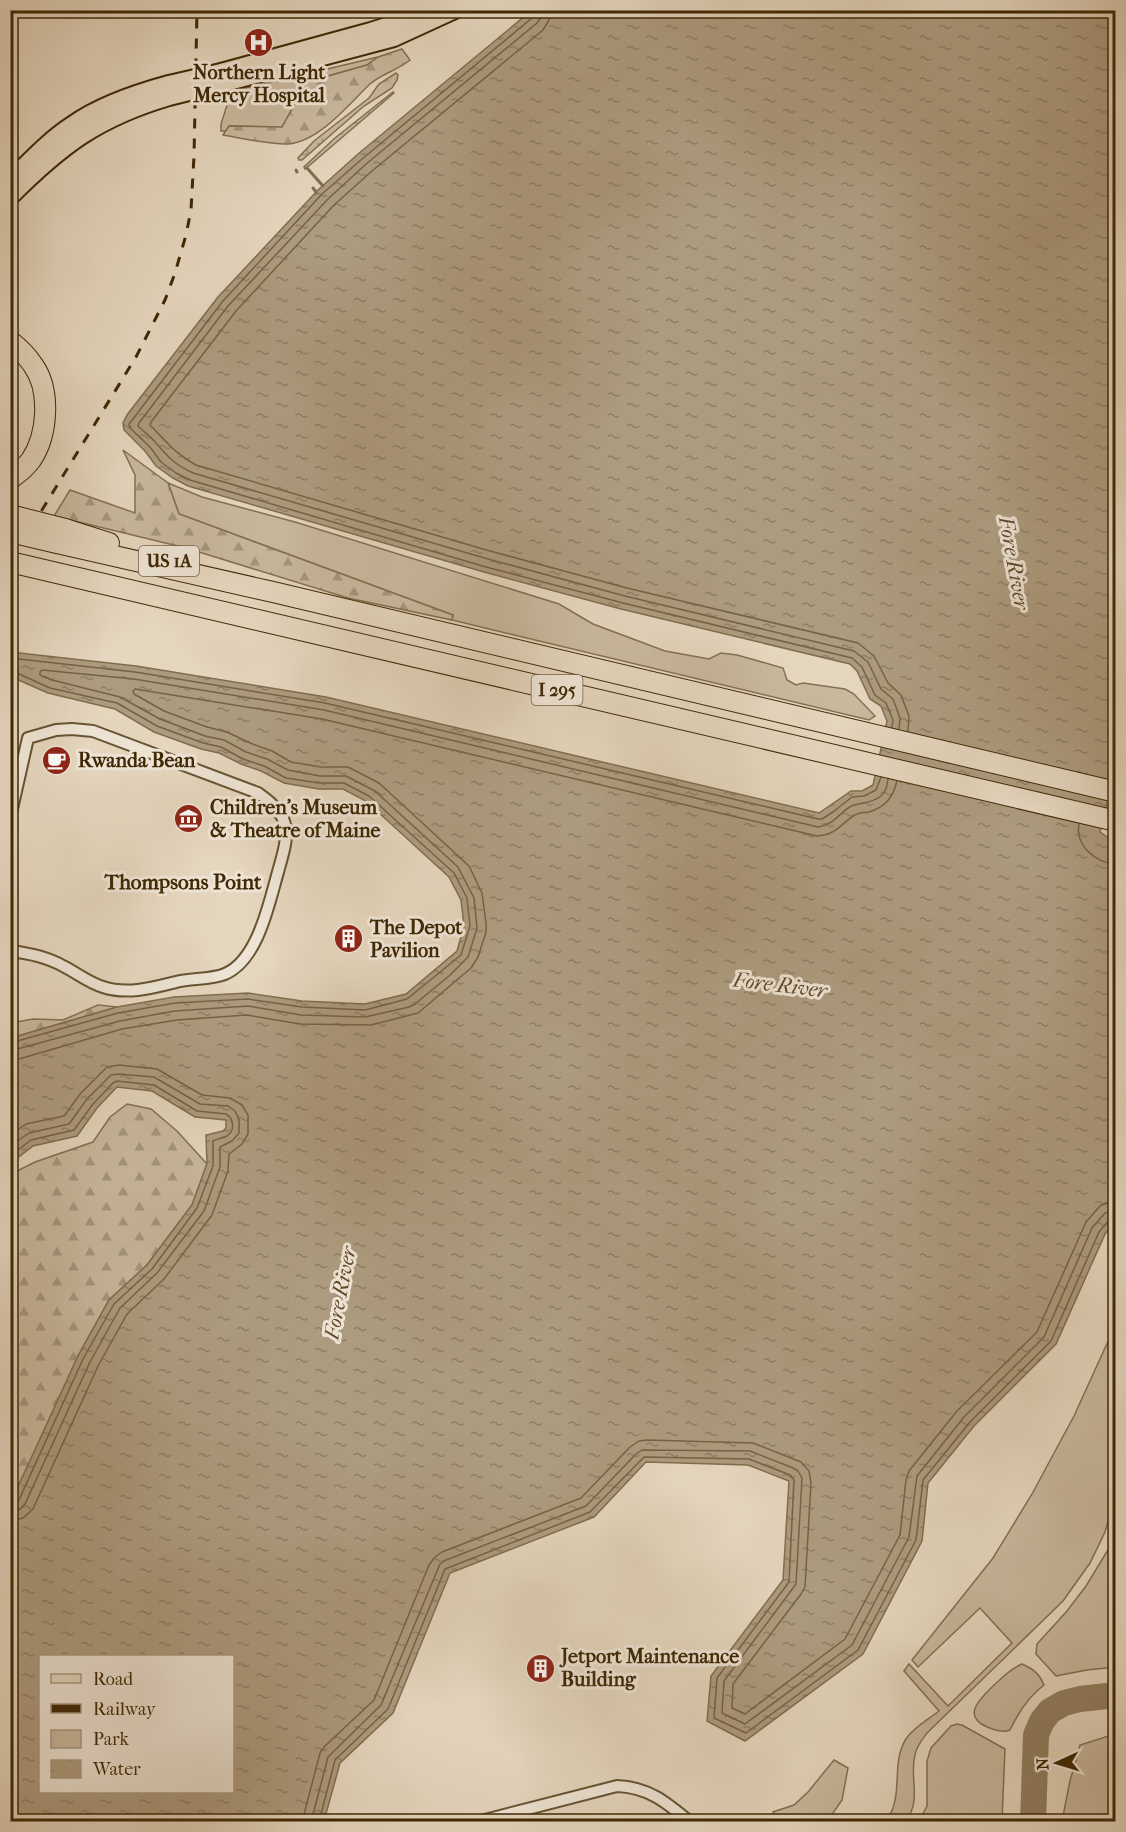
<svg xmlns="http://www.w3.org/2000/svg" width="1126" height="1832" viewBox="0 0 1126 1832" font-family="'IM FELL French Canon',serif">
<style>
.green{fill:#c9b89e;stroke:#847051;stroke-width:1.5}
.forest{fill:url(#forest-firs);stroke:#847051;stroke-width:1.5}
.wetland{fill:url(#wetland-marsh);stroke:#847051;stroke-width:1.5}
.water{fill:url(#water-ripples);stroke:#816d4e;stroke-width:1.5;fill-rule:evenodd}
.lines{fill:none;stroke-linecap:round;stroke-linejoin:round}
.shore{stroke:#766242;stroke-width:1.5}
.stream{stroke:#816d4e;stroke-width:3}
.taxiway{stroke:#927f61;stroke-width:26}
.minor-casing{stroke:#685432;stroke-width:14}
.primary-casing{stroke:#3f2804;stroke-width:20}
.motorway-casing{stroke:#3f2804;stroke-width:22}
.minor{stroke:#eee4d5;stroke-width:10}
.primary{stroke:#e5d6be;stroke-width:16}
.motorway{stroke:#e5d6be;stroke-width:20}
.rail{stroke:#3f2804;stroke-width:3;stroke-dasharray:10 10;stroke-linecap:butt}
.primary-bridge-casing{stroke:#3f2804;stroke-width:20;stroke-linecap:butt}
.motorway-bridge-casing{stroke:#3f2804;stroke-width:22;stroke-linecap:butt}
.primary-bridge{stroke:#e5d6be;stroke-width:16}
.motorway-bridge{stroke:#e5d6be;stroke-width:20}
.labels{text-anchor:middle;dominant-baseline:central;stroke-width:6;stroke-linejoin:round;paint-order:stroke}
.shield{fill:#eee4d5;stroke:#746043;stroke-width:1.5}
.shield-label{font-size:18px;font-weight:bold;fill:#3f2804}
.poi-label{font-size:20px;font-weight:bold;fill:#3f2804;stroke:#eee4d5;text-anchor:start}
.water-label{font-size:21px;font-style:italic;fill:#604a29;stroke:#eee4d5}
.neighbourhood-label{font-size:21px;font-weight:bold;fill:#3f2804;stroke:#eee4d5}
</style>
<defs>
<pattern id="forest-firs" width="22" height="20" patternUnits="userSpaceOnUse" patternTransform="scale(1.5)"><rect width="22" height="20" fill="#c9b89e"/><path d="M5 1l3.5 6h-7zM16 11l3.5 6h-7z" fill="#a5967f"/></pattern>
<pattern id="wetland-marsh" width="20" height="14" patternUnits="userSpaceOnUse" patternTransform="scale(1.5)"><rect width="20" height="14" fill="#c9b89e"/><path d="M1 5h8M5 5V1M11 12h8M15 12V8" fill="none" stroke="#a5967f"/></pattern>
<pattern id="water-ripples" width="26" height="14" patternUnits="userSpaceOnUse" patternTransform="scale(1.5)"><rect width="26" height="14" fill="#ad9b7f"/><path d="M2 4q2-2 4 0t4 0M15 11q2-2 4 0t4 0" fill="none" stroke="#8e7e66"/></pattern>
</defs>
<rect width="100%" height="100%" fill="#e5d6be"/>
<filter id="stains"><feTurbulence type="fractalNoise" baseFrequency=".00333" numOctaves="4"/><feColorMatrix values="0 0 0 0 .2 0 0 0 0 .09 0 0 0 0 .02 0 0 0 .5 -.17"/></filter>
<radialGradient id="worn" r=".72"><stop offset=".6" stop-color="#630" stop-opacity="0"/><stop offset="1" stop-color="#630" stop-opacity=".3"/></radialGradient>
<g class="green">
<path d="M378 57 367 65 307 82 282 127 230 126 226 131H221V124L228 102 221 103V94Z"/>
<path d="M168 483 202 497 295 522 559 604 593 624 665 651 709 659 721 653 737 655 783 668 787 680 796 685 803 683 845 689 854 694 875 716 869 720 452 620 453 615 179 514Z"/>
<path d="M1115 1326 1116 1492 1105 1532 1090 1563 1063 1601 927 1733C922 1740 916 1747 915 1755 909 1779 922 1799 906 1821H886C905 1796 890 1764 906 1739 913 1728 929 1719 939 1711L904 1671 909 1664 948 1706 1012 1643 980 1608 918 1667 912 1660 993 1558 1032 1494 1074 1416Z"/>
<path d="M1115 1530V1667L1087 1670 1056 1676 1036 1654 1037 1644 1067 1611 1086 1586 1111 1545Z"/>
<path d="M1022 1664C1033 1669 1039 1673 1044 1685 1028 1697 1018 1713 1010 1730 1002 1733 995 1730 987 1727 962 1716 979 1700 992 1687 1002 1678 1010 1669 1022 1664Z"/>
<path d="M957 1724 962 1725 1005 1749 1002 1821H919L927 1806V1761L931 1748 951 1726Z"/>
<path d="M1115 1734V1821H1062L1070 1781 1080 1745Z"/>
<path d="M834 1760 848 1768 842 1800 833 1813 832 1821H780L773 1812 794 1805 808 1792Z"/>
</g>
<g class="forest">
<path d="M402 49 410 60C398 70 381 74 370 84 349 104 319 142 288 144 271 145 241 138 223 135L229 126 282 127 307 82 367 65 378 57Z"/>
<path d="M123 450 168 483 179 514 453 615 452 620 348 598 186 548 54 516 70 490 135 513V475Z"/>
<path d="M98 1005 117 1007 11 1038V1023L33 1019 63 1020Z"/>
<path d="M127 1104 151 1109 177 1131 207 1164 192 1205 147 1265 109 1300 78 1356 11 1505V1174L35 1162 93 1142 110 1117Z"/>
</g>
<g class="wetland">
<path d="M396 73 398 75 397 80 392 88 364 106 302 160H299L298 158 314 141 369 98 379 84Z"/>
<path d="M393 92 394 93 305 169 304 167 335 138Z"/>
</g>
<path class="water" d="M531 11H1115L1116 769 1100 832 1116 843 1115 1222 1105 1234 1056 1344 974 1426 928 1483 922 1541 863 1654 745 1741 707 1721 711 1676 783 1580 789 1481 748 1465 646 1462 594 1517 450 1573 393 1713 340 1763 324 1821H11L10 1504 78 1356 109 1300 147 1265 192 1205 207 1164 206 1135 223 1131 226 1128V1120L195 1117 152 1091 117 1087 97 1108 77 1136 33 1146 11 1163V1038L117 1007 174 997 248 993 302 1001 365 1004 406 994 457 951 464 926 461 900 449 877 366 801 343 789H319L284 783 261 771 241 764 219 753 201 749 154 732 115 709 48 693 14 678H11V652L136 666 326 697 819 813 851 791H862L873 785 887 721 881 706 870 699 857 671 850 664 621 609 484 572 188 486 173 478 156 466 145 451 124 430 123 423 127 415 218 297 318 190 358 154ZM40 1656H232V1792H40Z"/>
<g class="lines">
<g class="shore">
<path d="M534 10 532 18 362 159 322 194 223 301 133 419 129 424 130 428 150 447 161 462 176 473 190 480 486 567 623 603 852 658 862 667 875 695 886 703 893 720 892 727"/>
<path d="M542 10 541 17 537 23 366 164 328 199 228 306 139 423 138 426C144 432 151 437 156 443 169 458 174 464 193 473L488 559 625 596 854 651 868 662 881 689 893 699 900 718 899 729"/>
<path d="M551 10 549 20 543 30 372 171 334 205 236 311 151 422 150 425C165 440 176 455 196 465L490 551 627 588 858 643 874 656 888 683 901 695 909 716 908 731"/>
<path d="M10 658 135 672 325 703 818 819H822L833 812 852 797 864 796 876 790 881 777"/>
<path d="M10 672 17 673 50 688 117 703 157 726 203 743 221 747 243 759 264 766 286 778 319 783H344L369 796 454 873 467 898 470 926 461 955 407 999 365 1010 302 1007 248 999 175 1003 118 1013 10 1043"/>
<path d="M1079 824C1075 845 1095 863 1116 864"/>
<path d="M10 1051 120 1021 175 1011 248 1006 301 1015 365 1017 409 1007 415 1004 449 976 468 957 477 928 474 898 458 867 375 791 346 776H320L288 770 267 759 246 752 224 740 205 736 160 719 120 697 52 680 40 675V672L42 670 134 679 324 710 818 827C836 825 841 809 854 805 864 802 870 804 881 796 886 792 887 786 888 779"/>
<path d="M10 1060 19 1059 122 1029 177 1020 247 1015 300 1024 371 1025 418 1013 471 968 478 957 486 932V923L482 893 469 866 379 783 348 767H321L291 762 272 751 250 743 227 732 207 727 164 711 134 694 133 691 135 689 322 719 817 836C837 835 841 823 855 815 859 812 864 813 869 812 885 807 893 798 897 781"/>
<path d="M10 1135 26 1124 64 1116 81 1093 107 1067 119 1065 157 1069 202 1095 230 1098 242 1105 248 1115V1134L242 1144 229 1154 228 1171 212 1215 164 1279 127 1314 98 1366 33 1509 23 1518 10 1521"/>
<path d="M10 1146 29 1133 69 1124 87 1099 111 1075 118 1074 154 1077 200 1104 228 1106 235 1111 239 1119V1133L232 1141 220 1147V1167L204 1211 157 1273 120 1308 90 1362 25 1504 19 1510 10 1512"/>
<path d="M10 1156 31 1140 74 1130 93 1104 113 1083 117 1081 154 1085 197 1111 226 1114C233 1118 236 1130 227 1136 223 1138 217 1139 213 1141V1166L197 1208 152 1269 114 1304 83 1359 19 1500 15 1504H10"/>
<path d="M302 1822 320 1753 325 1746 374 1700 429 1565 435 1557 442 1552 581 1498 630 1447 639 1441 647 1440 753 1443 801 1462 809 1471 811 1483 805 1587 801 1594 733 1684 732 1708 745 1714 845 1639 900 1535 906 1480 909 1471 957 1411 1037 1332 1086 1222 1100 1206 1106 1203 1116 1202"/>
<path d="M311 1822 328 1757 381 1705 440 1564 446 1560 586 1506 636 1454 642 1450 750 1451 793 1468 798 1471 802 1478 796 1584 724 1681 722 1713 745 1724 852 1645 909 1537 917 1476 964 1417 1044 1337 1092 1228 1105 1213 1116 1211"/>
<path d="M319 1822 335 1760 388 1709 445 1569 590 1512 644 1457 749 1459 790 1475 794 1480 789 1582 717 1678 714 1718 746 1733 858 1650 916 1540 923 1480 970 1422 1051 1341 1099 1232 1109 1220 1116 1218"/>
</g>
<g class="stream">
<path d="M307 168 323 186"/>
<path d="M296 170 297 172"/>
<path d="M313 188 316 192"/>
</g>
<path class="taxiway" d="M1033 1822 1036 1735 1042 1721 1050 1711 1064 1703 1080 1699 1116 1695"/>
<defs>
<g id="minor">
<path d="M10 818 28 738 56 730 72 729 93 731 258 793C294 818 289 833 278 872 269 903 258 960 225 974 210 980 191 978 176 982 152 988 127 995 103 987 89 983 77 973 63 966 47 957 28 953 10 951"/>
<path d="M477 1822 617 1786C648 1787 666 1802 690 1822"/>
</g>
<g id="primary">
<path d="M221 72 371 31 412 18 428 10"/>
<path d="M221 84 394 38 455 10"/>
<path d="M10 180C30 161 49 140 72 125 100 105 136 93 169 84"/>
<path d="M10 197C62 145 98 118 169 97"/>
</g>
<g id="motorway">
<path d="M10 341C19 348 27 356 33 365 51 390 48 435 31 460 25 468 19 473 10 479"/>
<path d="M65 529 109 543"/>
<path d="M57 543 273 592 1116 792"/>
<path d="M10 562 1116 821"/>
</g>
</defs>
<use href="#minor" class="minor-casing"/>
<use href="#primary" class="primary-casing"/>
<use href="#motorway" class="motorway-casing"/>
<use href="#minor" class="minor"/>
<use href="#primary" class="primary"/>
<use href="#motorway" class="motorway"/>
<path class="rail" d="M10 562 136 357 165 300 175 273 186 235 191 210 194 156 197 10"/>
<defs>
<g id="primary-bridge">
<path d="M169 84 221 72"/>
<path d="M169 97 221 84"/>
</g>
<g id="motorway-bridge">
<path d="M10 515 65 529"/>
<path d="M10 532 57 543"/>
</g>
</defs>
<use href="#primary-bridge" class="primary-bridge-casing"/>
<use href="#motorway-bridge" class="motorway-bridge-casing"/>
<use href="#primary-bridge" class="primary-bridge"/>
<use href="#motorway-bridge" class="motorway-bridge"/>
</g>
<defs>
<symbol id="hospital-disc" viewBox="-11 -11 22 22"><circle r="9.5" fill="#8f2418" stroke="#eee4d5"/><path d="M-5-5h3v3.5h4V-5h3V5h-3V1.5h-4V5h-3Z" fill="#fff"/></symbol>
<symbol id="cafe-disc" viewBox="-11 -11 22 22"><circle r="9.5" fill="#8f2418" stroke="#eee4d5"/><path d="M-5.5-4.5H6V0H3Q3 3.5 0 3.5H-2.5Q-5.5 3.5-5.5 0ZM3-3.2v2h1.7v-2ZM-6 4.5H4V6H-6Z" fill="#fff"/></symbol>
<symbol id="museum-disc" viewBox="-11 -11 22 22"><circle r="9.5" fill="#8f2418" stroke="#eee4d5"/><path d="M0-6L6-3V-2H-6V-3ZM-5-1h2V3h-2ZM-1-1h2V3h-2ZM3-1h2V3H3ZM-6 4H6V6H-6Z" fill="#fff"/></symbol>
<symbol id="building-disc" viewBox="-11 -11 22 22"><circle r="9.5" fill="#8f2418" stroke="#eee4d5"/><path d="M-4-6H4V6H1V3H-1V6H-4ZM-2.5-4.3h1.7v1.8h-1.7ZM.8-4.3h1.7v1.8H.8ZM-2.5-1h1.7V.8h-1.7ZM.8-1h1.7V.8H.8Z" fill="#fff"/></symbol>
</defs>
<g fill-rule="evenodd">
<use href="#hospital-disc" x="242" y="26" width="33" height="33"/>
<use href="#cafe-disc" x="40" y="744" width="33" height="33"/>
<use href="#museum-disc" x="172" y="802" width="33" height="33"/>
<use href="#building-disc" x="332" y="922" width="33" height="33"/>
<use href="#building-disc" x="524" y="1652" width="33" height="33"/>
</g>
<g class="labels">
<g class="shield">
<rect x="139" y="546" width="60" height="30" rx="4.5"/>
<rect x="531.5" y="675" width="51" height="30" rx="4.5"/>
</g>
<g class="shield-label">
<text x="169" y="561">US 1A</text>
<text x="557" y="690">I 295</text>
</g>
<g class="poi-label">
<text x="259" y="72" text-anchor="middle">Northern Light<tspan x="259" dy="23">Mercy Hospital</tspan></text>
<text x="78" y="760">Rwanda Bean</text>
<text x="210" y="807">Children's Museum<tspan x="210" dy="23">&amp; Theatre of Maine</tspan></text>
<text x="370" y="927">The Depot<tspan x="370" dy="23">Pavilion</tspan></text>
<text x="561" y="1656">Jetport Maintenance<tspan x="561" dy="23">Building</tspan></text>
</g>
<g class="water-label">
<text transform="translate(1014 563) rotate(80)">Fore River</text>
<text transform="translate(780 985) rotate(7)">Fore River</text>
<text transform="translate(340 1293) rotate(-79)">Fore River</text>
</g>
<g class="neighbourhood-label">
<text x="183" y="882">Thompsons Point</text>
</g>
</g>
<rect width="1126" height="1832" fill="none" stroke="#e5d6be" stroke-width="36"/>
<rect x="12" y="12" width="1102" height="1808" fill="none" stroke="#3f2804" stroke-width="3"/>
<rect x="18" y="18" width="1090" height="1796" fill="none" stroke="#3f2804" stroke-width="1.5"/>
<rect x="39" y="1655" width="195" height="138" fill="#eee4d5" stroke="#a89981" stroke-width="1.5"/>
<rect x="51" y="1674" width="30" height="9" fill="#e5d6be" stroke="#a89981" stroke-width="1.5"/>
<text x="93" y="1685" font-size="18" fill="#3f2804">Road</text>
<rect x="51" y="1704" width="30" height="9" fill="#3f2804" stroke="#a89981" stroke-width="1.5"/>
<text x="93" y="1715" font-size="18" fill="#3f2804">Railway</text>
<rect x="51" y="1730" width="30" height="18" fill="#c9b89e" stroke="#a89981" stroke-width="1.5"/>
<text x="93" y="1745" font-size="18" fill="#3f2804">Park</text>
<rect x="51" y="1760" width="30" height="18" fill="url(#water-ripples)" stroke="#a89981" stroke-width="1.5"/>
<text x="93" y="1775" font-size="18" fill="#3f2804">Water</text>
<g transform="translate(1057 1763) rotate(266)" stroke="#eee4d5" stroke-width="4.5" paint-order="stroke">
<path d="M0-4.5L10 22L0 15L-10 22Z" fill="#3f2804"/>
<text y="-9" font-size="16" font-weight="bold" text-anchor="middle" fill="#3f2804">N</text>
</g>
<rect width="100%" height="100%" filter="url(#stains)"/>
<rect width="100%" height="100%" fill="url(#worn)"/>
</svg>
